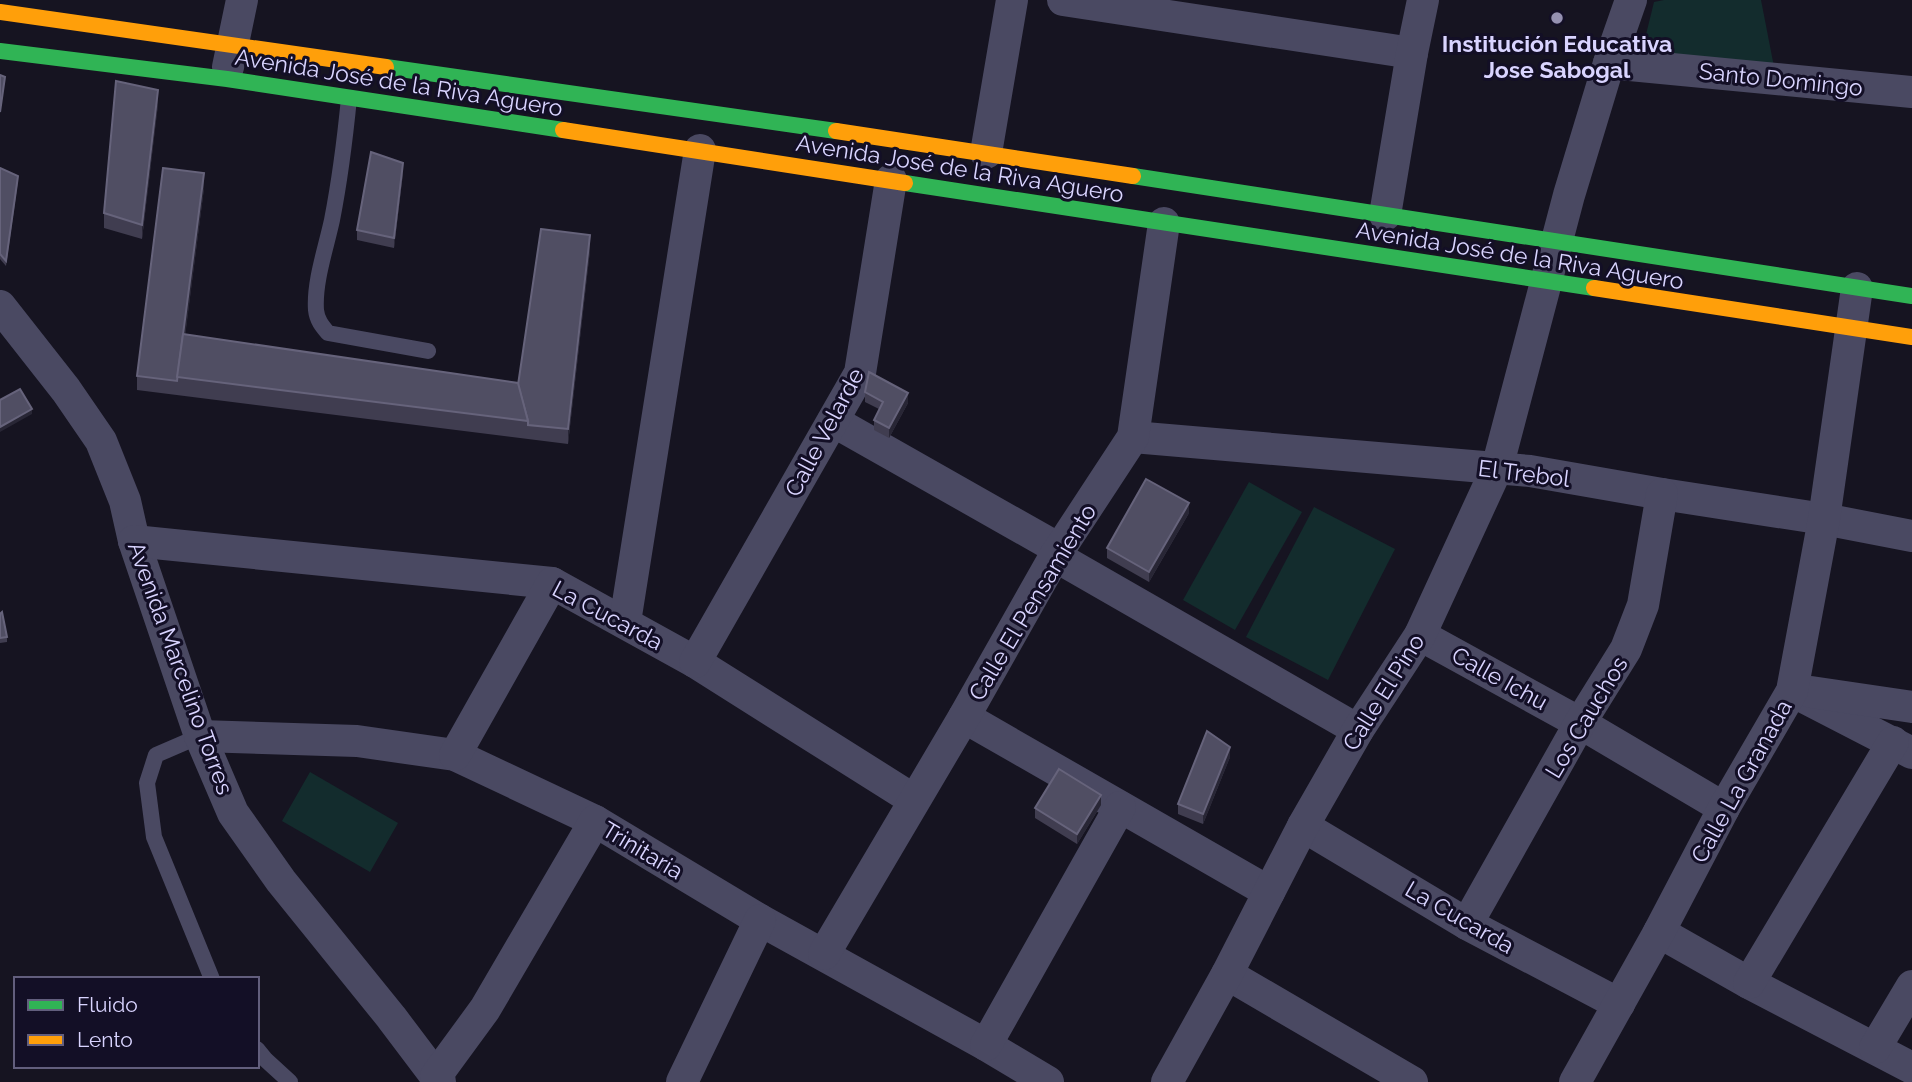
<svg xmlns="http://www.w3.org/2000/svg" width="1912" height="1082" viewBox="0 0 1912 1082" font-family="Raleway,sans-serif">
<style>
.green{fill:#132c2d}
.lines{fill:none;stroke-linecap:round;stroke-linejoin:round}
.lane{stroke:#4a4962;stroke-width:16}
.street{stroke:#4a4962;stroke-width:32}
.fast{stroke:#30b455;stroke-width:16}
.slow{stroke:#ff9f0a;stroke-width:16}
.wall{fill:#403d50}
.shaded-wall{fill:#282635}
.building{fill:#504e63;stroke:#66637b;stroke-width:2}
.poi-dot{fill:#9591b1;stroke:#130f26;stroke-width:2.5}
.labels{text-anchor:middle;dominant-baseline:central;stroke-width:6;stroke-linejoin:round;paint-order:stroke}
.poi-label{font-size:23px;font-weight:bold;fill:#d9d4ff;stroke:#130f26}
.street-label{font-size:23px;fill:#d9d4ff;stroke:#130f26}
</style>
<rect width="100%" height="100%" fill="#161421"/>
<g class="green">
<path d="M1664 0H1761L1775 72 1640 59 1654 2Z"/>
<path d="M1249 482 1302 512 1235 630 1183 600Z"/>
<path d="M1314 507 1395 549 1328 680 1246 637Z"/>
<path d="M310 772 398 823 370 872 282 821Z"/>
</g>
<g class="lines">
<g class="lane">
<path d="M349 98C345 139 340 179 332 220 326 248 314 282 316 310 317 320 322 326 328 333L428 351"/>
<path d="M200 736 156 755 147 783 154 837 212 979"/>
<path d="M257 1049 266 1060 290 1082"/>
</g>
<g class="street">
<path d="M1063 0 1412 53"/>
<path d="M1609 63 1912 92"/>
<path d="M228 67 242 0"/>
<path d="M986 153 1012 0"/>
<path d="M1385 215 1412 53 1423 0"/>
<path d="M0 306 66 390 101 441 125 501 134 541 200 736 233 813 281 881 391 1017 440 1082"/>
<path d="M833 421 1059 549"/>
<path d="M1133 437 1530 471 1662 494 1824 519 1912 536"/>
<path d="M134 541 552 583 695 662 914 800"/>
<path d="M1055 556 1358 730"/>
<path d="M625 622 700 150"/>
<path d="M1420 635 1580 723 1724 808"/>
<path d="M695 662 860 373 891 180"/>
<path d="M1792 691 1912 753"/>
<path d="M1811 692 1912 707"/>
<path d="M964 717 1269 892"/>
<path d="M200 736 357 741 455 755 595 821 760 920 986 1045 1048 1082"/>
<path d="M455 755 552 583"/>
<path d="M1303 826 1467 924 1619 1004"/>
<path d="M1467 924 1580 723 1626 649 1643 605 1662 494"/>
<path d="M1659 932 1749 983 1912 1068"/>
<path d="M824 954 964 717 1055 556 1133 437 1164 223"/>
<path d="M1227 974 1412 1082"/>
<path d="M1749 983 1893 742"/>
<path d="M986 1045 1120 807"/>
<path d="M1875 1048 1912 986"/>
<path d="M436 1076 485 1009 595 821"/>
<path d="M682 1082 760 920"/>
<path d="M1167 1082 1227 974 1303 826 1358 730 1420 635 1497 468 1569 195 1609 63 1631 0"/>
<path d="M1575 1082 1659 932 1724 808 1792 691 1824 519 1857 288"/>
</g>
<g class="fast">
<path d="M0 51 227 79 563 130"/>
<path d="M386 67 836 131"/>
<path d="M1133 176 1912 296"/>
<path d="M905 183 1594 288"/>
</g>
<g class="slow">
<path d="M0 12 386 67"/>
<path d="M563 130 905 183"/>
<path d="M836 131 1133 176"/>
<path d="M1594 288 1912 337"/>
</g>
</g>
<g class="wall">
<path d="M158 104 142 239 104 228V213Z"/>
<path d="M0 168 18 181 6 266 0 259Z"/>
<path d="M403 173 394 248 357 240V230Z"/>
<path d="M204 188 185 335 518 383 590 250 568 444 137 390V376Z"/>
<path d="M865 392 908 403 889 438 874 430V420L879 409 865 402Z"/>
<path d="M1189 513 1149 582 1107 558V548Z"/>
<path d="M0 614 7 637V642L0 643Z"/>
<path d="M1230 757 1203 824 1178 814V804Z"/>
<path d="M1101 805 1077 844 1035 818V808Z"/>
</g>
<g class="shaded-wall">
<path d="M158 90V104L142 239V225Z"/>
<path d="M403 163V173L394 248V238Z"/>
<path d="M204 173V188L180 377H178Z"/>
<path d="M18 176V181L6 266V261Z"/>
<path d="M590 235V250L568 444V429Z"/>
<path d="M908 393V403L889 438V428Z"/>
<path d="M32 409V414L0 432V427Z"/>
<path d="M1189 503V513L1149 582V572Z"/>
<path d="M1230 747V757L1203 824V814Z"/>
<path d="M1101 795V805L1077 844V834Z"/>
</g>
<g class="building">
<path d="M0 75 5 77 0 112Z"/>
<path d="M116 81 158 90 142 225 104 213Z"/>
<path d="M371 152 403 163 394 238 357 230Z"/>
<path d="M0 168 18 176 6 261 0 254Z"/>
<path d="M163 168 204 173 177 381 137 376Z"/>
<path d="M541 229 590 235 568 429 528 425V421L518 385Z"/>
<path d="M183 334 518 383 528 421 177 377Z"/>
<path d="M869 372 908 393 889 428 874 420 883 402 865 392Z"/>
<path d="M20 389 32 409 0 427V400Z"/>
<path d="M1146 479 1189 503 1149 572 1107 548Z"/>
<path d="M2 612 7 637 0 638V614Z"/>
<path d="M1207 731 1230 747 1203 814 1178 804Z"/>
<path d="M1059 769 1101 795 1077 834 1035 808Z"/>
</g>
<circle class="poi-dot" cx="1557" cy="18" r="7"/>
<g class="labels">
<g class="poi-label">
<text x="1557" y="43">Institución Educativa<tspan x="1557" dy="26">Jose Sabogal</tspan></text>
</g>
<g class="street-label">
<text transform="translate(1781 79) rotate(6)">Santo Domingo</text>
<text transform="translate(399 82) rotate(9)">Avenida José de la Riva Aguero</text>
<text transform="translate(960 168) rotate(9)">Avenida José de la Riva Aguero</text>
<text transform="translate(1520 255) rotate(9)">Avenida José de la Riva Aguero</text>
<text transform="translate(824 432) rotate(-62)">Calle Velarde</text>
<text transform="translate(1524 473) rotate(7)">El Trebol</text>
<text transform="translate(1032 602) rotate(-59)">Calle El Pensamiento</text>
<text transform="translate(608 615) rotate(28)">La Cucarda</text>
<text transform="translate(181 668) rotate(70)">Avenida Marcelino Torres</text>
<text transform="translate(1500 678) rotate(29)">Calle Ichu</text>
<text transform="translate(1383 692) rotate(-58)">Calle El Pino</text>
<text transform="translate(1586 717) rotate(-59)">Los Cauchos</text>
<text transform="translate(1741 781) rotate(-61)">Calle La Granada</text>
<text transform="translate(643 850) rotate(31)">Trinitaria</text>
<text transform="translate(1460 917) rotate(30)">La Cucarda</text>
</g>
</g>
<rect x="14" y="977" width="245" height="91" fill="#130f26" stroke="#625e7d" stroke-width="2"/>
<rect x="28" y="1000" width="35" height="10" fill="#30b455" stroke="#625e7d" stroke-width="2"/>
<text x="77" y="1012" font-size="21" fill="#d9d4ff">Fluido</text>
<rect x="28" y="1035" width="35" height="10" fill="#ff9f0a" stroke="#625e7d" stroke-width="2"/>
<text x="77" y="1047" font-size="21" fill="#d9d4ff">Lento</text>
</svg>
